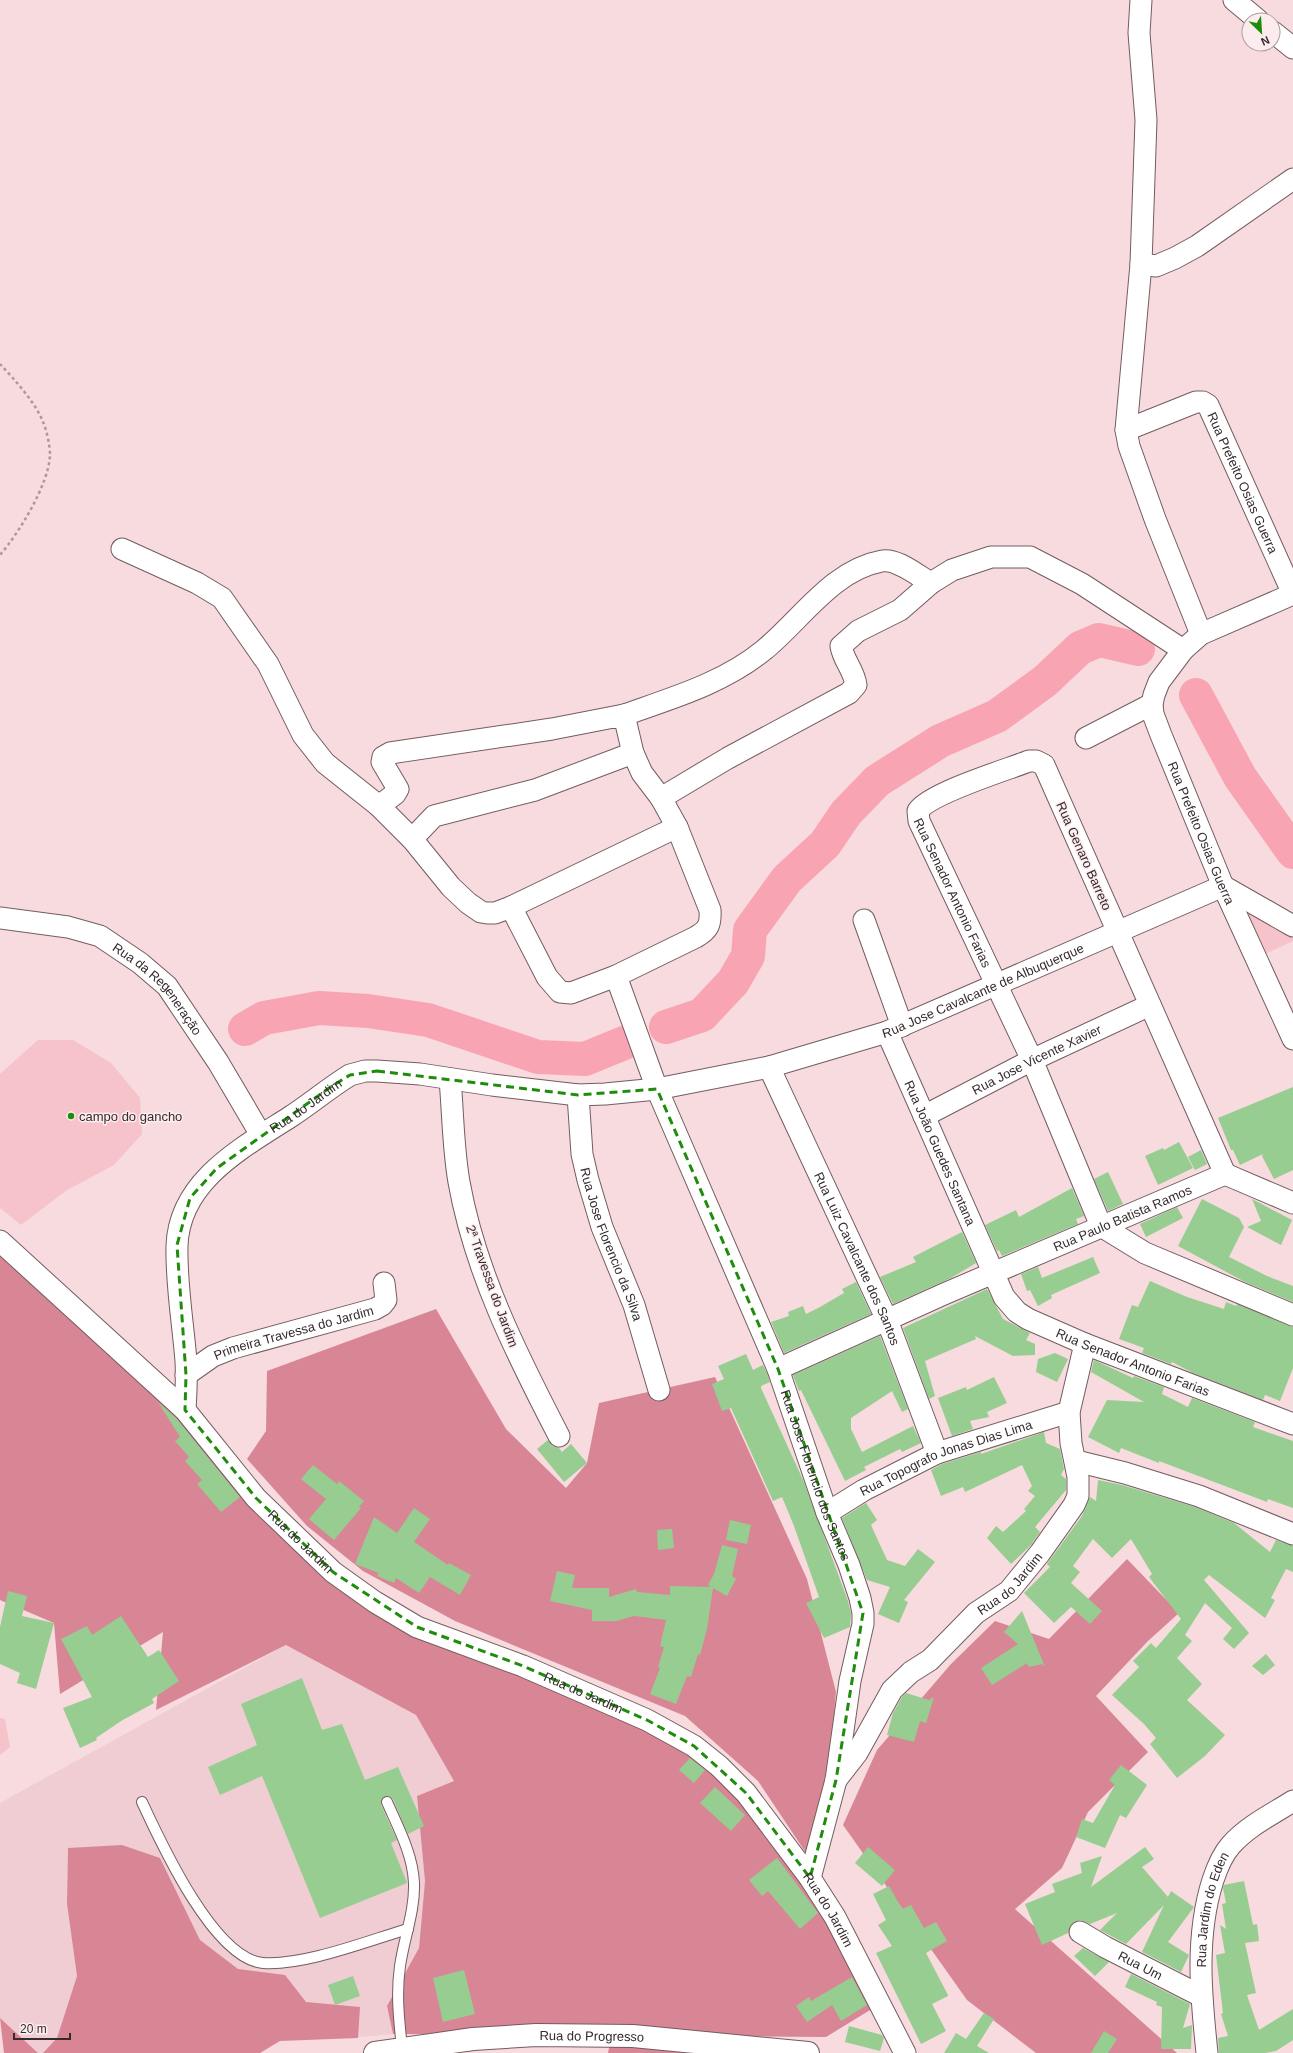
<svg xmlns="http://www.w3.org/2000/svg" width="1293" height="2053" viewBox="0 0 1293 2053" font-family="Helvetica,sans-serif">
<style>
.built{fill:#f0cdd3}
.green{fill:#f6c3cb}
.forest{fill:#d88695}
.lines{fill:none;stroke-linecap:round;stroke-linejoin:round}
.river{stroke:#f9a4b3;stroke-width:34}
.building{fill:#97cd90}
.service-casing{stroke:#735c60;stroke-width:12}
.minor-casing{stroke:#735c60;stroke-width:23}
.tertiary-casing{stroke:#735c60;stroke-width:24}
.path{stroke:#ac979a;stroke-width:2.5;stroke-dasharray:3 3;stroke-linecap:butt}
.service{stroke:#fff;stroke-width:10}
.minor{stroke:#fff;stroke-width:21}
.tertiary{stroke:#fff;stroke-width:22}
.marked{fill:none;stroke:#1f8c0c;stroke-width:3;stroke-dasharray:8 5;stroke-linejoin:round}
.poi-dot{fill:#1f8c0c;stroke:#fcecee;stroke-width:1.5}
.labels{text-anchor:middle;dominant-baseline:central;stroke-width:3;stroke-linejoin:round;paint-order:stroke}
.street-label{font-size:13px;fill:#352b2d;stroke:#fcecee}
.poi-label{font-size:13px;fill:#352b2d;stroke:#fcecee;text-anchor:start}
</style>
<rect width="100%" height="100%" fill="#f7dbdf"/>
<path class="built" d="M286 1645 416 1715 454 1781 417 1796 425 1881 419 1948 387 2006 393 2034 350 2038 313 2027 242 1988 200 1940 160 1858 68 1848 67 1904 77 1976 57 2038 43 2053H38L0 2018V1803Z"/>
<g class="green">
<path d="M1237 902 1293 933V941L1261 956Z"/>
<path d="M38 1040H73L111 1063 140 1098 142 1134 114 1165 67 1190 21 1225 0 1208V1074Z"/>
<path d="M0 1718 5 1719 10 1747 0 1755Z"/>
</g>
<g class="forest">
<path d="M0 1252 156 1392 333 1581 642 1725 685 1749 750 1806 830 1920 875 2007 826 2037 393 2034 387 2006 419 1948 425 1881 417 1796 454 1781 416 1715 286 1645 156 1710 163 1632 60 1694 54 1623 0 1600Z"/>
<path d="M436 1309 506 1429 566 1488 587 1463 599 1403 715 1377 807 1579 836 1692 828 1781 808 1856 758 1781 685 1716 455 1621 363 1571 307 1526 247 1459 266 1431 267 1371Z"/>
<path d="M1127 1559 1179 1613 1148 1641 1096 1696 1148 1752 1088 1812 1062 1868 1015 1909 1177 2053H1036L967 2000 843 1825 877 1750 951 1664 995 1621 1049 1639Z"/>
<path d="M122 1845 160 1858 200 1940 238 1969 285 1975 306 2002 360 2007 358 2038 280 2041 260 2053H43L57 2038 77 1976 67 1904 68 1848Z"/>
<path d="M0 2018 38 2053H4Z"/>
<path d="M610 2043 724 2053H608Z"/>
</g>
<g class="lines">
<g class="river">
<path d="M1196 695 1240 777 1293 852"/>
<path d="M666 1027 702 1015 733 982 748 956 750 930 787 879 825 844 846 813 877 781 940 741 997 716 1045 681 1080 648 1099 640 1138 649"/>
<path d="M245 1029 264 1018 319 1008 368 1011 428 1020 538 1057 585 1059 624 1043"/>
</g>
</g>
<g class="building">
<path d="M1293 1087V1170L1274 1179 1262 1156 1263 1154 1240 1165 1233 1150H1231L1218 1118Z"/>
<path d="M1179 1142 1193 1168 1158 1185 1145 1156 1163 1148 1164 1150Z"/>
<path d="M1201 1150 1207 1164 1195 1170 1188 1157Z"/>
<path d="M1108 1172 1123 1204 1108 1211 1094 1179Z"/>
<path d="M1072 1188 1084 1216 1076 1219 1078 1224 1002 1256 999 1250 997 1251 985 1225 1016 1210 1019 1217Z"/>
<path d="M1202 1199 1239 1218 1244 1227 1229 1257 1267 1276 1293 1286V1302L1245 1282 1178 1246Z"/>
<path d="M1252 1199 1292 1220 1281 1245 1247 1227 1261 1221Z"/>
<path d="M1177 1207 1183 1218 1146 1237 1140 1224Z"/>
<path d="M962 1232 976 1263 951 1278 893 1304 880 1277 916 1262 913 1257Z"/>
<path d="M1093 1257 1100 1273 1051 1295 1052 1298 1038 1306 1030 1290 1027 1291 1021 1274 1038 1267 1042 1278Z"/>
<path d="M1150 1281 1187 1297 1224 1309 1226 1302 1236 1306 1237 1304 1293 1327V1368L1280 1401 1265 1395 1263 1400 1193 1373 1172 1362 1171 1364 1142 1353 1144 1348 1119 1339 1132 1305 1138 1307Z"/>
<path d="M856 1282 871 1314 784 1353 771 1322 789 1316 788 1312 803 1306 806 1314 820 1307 844 1293 842 1289Z"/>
<path d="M987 1289 1003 1319 1030 1333 1026 1340 1035 1344V1355L1013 1356 975 1336 976 1339 925 1361 935 1396 929 1399 903 1328Z"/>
<path d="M880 1336 908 1409 902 1412 892 1391 851 1418V1429L862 1452 913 1426 921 1443 902 1452 900 1449 864 1467 866 1470 845 1481 801 1390 799 1391 793 1375Z"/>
<path d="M1055 1353 1068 1359 1057 1382 1036 1372 1038 1359Z"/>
<path d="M746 1354 753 1370 763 1365 767 1373 770 1382 761 1386V1388L804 1482 848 1601 851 1614 850 1627 824 1638 806 1603 819 1597 794 1526 782 1497 773 1501 731 1408 722 1411 712 1384 724 1379 718 1366Z"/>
<path d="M1094 1360 1133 1378 1134 1376 1164 1387 1162 1394 1188 1407 1192 1398 1255 1422 1253 1427 1293 1441V1508L1268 1499 1267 1502 1159 1461V1463L1121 1448 1119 1453 1088 1437 1107 1400 1144 1402 1091 1372Z"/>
<path d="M994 1377 1007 1403 987 1412 989 1417 970 1421 973 1429 952 1436 938 1398 966 1387 967 1390Z"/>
<path d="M158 1402 176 1418 240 1497 221 1512 197 1484 202 1480 185 1461 189 1457 175 1441 180 1437Z"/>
<path d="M1044 1432 1046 1443 1060 1449 1064 1469 1061 1475 1066 1479V1490L1035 1527 1040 1532 1030 1546 1011 1564 987 1538 996 1526 1003 1532 1026 1511 1024 1509 1035 1496 1028 1491 1032 1486 1022 1465 965 1492 963 1487 941 1496 931 1470 942 1464 981 1452V1454Z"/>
<path d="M548 1440 552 1446 559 1448 562 1452 571 1444 587 1463 564 1482 537 1449Z"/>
<path d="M313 1465 337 1484 339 1481 364 1501 359 1507 361 1508 334 1540 309 1519 326 1499 301 1479Z"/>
<path d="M1098 1480 1122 1485 1195 1507 1234 1523 1270 1552 1276 1540 1293 1546V1572L1286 1569 1271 1598 1275 1600 1265 1618 1209 1575 1204 1580 1249 1633 1234 1649 1223 1639 1232 1628 1205 1603 1185 1635 1192 1641 1177 1658 1202 1684 1187 1700 1225 1735 1205 1756 1177 1778 1150 1744 1156 1738 1144 1724 1112 1695 1139 1667 1133 1661 1151 1643 1156 1648 1181 1619 1149 1577 1152 1574 1131 1539 1112 1558 1093 1539 1073 1566 1080 1572 1071 1583 1102 1611 1090 1624 1071 1607 1054 1623 1024 1593 1050 1567 1047 1564 1082 1516 1090 1497 1096 1501Z"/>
<path d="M866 1503 877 1520 871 1525 887 1560 905 1566 918 1549 935 1562 904 1600 908 1602 899 1623 878 1614 890 1587 867 1580 842 1518Z"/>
<path d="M414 1508 430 1519 414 1542 448 1565 449 1563 471 1575 460 1595 430 1577 419 1593 396 1578 394 1583 377 1576 379 1573 355 1564 374 1517 397 1533Z"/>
<path d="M730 1520 751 1525 747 1544 726 1540Z"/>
<path d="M672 1529 674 1548 658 1550 657 1530Z"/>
<path d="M722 1545 738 1549 732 1576 736 1579 727 1596 713 1588 707 1629 700 1655 698 1654 691 1677 687 1676 676 1704 650 1694 660 1668 658 1667 664 1647 660 1646 666 1620 634 1616 616 1621H592V1610L550 1601 557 1571 575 1575 572 1588H609V1597L636 1589 637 1592 670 1595V1586L711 1587 708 1585 714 1574Z"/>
<path d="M8 1591 27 1596 22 1616 54 1623 36 1689 17 1683 20 1673 0 1664V1627Z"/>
<path d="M1022 1611 1045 1667 1042 1664 1029 1667 1027 1663 992 1685 981 1668 1018 1644 1004 1632Z"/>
<path d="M121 1616 148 1657 159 1650 179 1681 152 1699 154 1703 121 1721 96 1738 97 1740 80 1748 63 1708 92 1697 61 1639 87 1626 92 1635Z"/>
<path d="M1266 1654 1275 1665 1263 1675 1252 1666Z"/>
<path d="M302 1678 322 1730 342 1724 365 1780 398 1767 424 1826 408 1834 393 1799 387 1796 382 1798 381 1805 397 1840 391 1843 407 1883 320 1918 262 1776 220 1795 208 1767 257 1745 241 1704Z"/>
<path d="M906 1693 929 1700 934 1697 926 1723 920 1721 914 1742 887 1735 893 1713 902 1697Z"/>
<path d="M690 1758 705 1770 694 1783 679 1770Z"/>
<path d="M1121 1765 1147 1785 1126 1818 1120 1815 1105 1848 1076 1837 1082 1819 1093 1823 1115 1785 1109 1780Z"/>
<path d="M715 1787 745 1815 731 1831 700 1803Z"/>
<path d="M868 1847 895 1870 882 1886 855 1863Z"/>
<path d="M1145 1847 1154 1859 1142 1867 1168 1897 1171 1891 1194 1907 1168 1942 1189 1955 1181 1972 1142 1952 1164 1905 1126 1944 1100 1930 1117 1913 1090 1924 1081 1920 1075 1921 1070 1926 1068 1933 1042 1945 1025 1904 1055 1892 1052 1884 1082 1873 1080 1863 1102 1856 1091 1887Z"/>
<path d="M777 1858 818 1913 800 1929 768 1891 762 1896 749 1880Z"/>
<path d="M1244 1881 1253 1925 1257 1924 1259 1941 1245 1943 1256 1993 1247 1995 1259 2030 1293 2009V2040L1276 2051 1265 2053H1219L1218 2038 1228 2036 1221 2014 1223 2013 1216 1955 1225 1953 1220 1925 1226 1929 1222 1904 1226 1903 1223 1888 1224 1885Z"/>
<path d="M889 1886 902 1909 911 1905 924 1928 936 1922 947 1941 926 1953 948 1995V1996L932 2004 946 2031 921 2044 876 1953 892 1946 878 1925 886 1920 873 1894Z"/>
<path d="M1083 1948 1109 1962 1095 1976 1074 1956Z"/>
<path d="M464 1970 475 2014 443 2022 433 1978Z"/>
<path d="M1131 1974 1190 2004 1183 2028 1192 2025 1191 2049H1161L1162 2007 1156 2005 1157 2002 1125 1987Z"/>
<path d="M353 1976 360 1996 335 2005 328 1985Z"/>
<path d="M852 1977 867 2005 841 2021 832 2005 807 2022 796 2006 809 1997 811 2001Z"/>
<path d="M984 2013 994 2019 977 2046 989 2053H944L956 2033 966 2039Z"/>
<path d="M849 2026 882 2035 884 2038 880 2051 845 2042Z"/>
<path d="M1104 2031 1117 2039 1108 2053H1091Z"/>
</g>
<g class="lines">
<defs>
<g id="service">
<path d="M142 1802C161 1843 214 1959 263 1963 304 1966 367 1941 408 1929"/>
<path d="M387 1802C398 1827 413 1855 414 1883 415 1911 404 1938 400 1966 396 1994 399 2020 402 2048"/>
</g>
<g id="minor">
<path d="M1234 0 1258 20"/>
<path d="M1273 32 1293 48"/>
<path d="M1141 264 1156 266 1175 258 1197 246 1293 179"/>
<path d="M1126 430 1141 264 1146 120 1139 33 1141 0"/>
<path d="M122 549 197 583 222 598 268 664 303 735 325 763 379 806 412 839 451 887 468 903 481 912 487 913H495L511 907 547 977 560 992 571 993 616 976"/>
<path id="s1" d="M1293 594 1201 634 1183 650 1159 682 1154 695 1152 704 1153 714 1161 735 1223 886 1293 1039"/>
<path id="s2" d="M1201 634 1155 519 1129 446 1126 430 1196 402H1203L1208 405 1293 594"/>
<path d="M624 715C672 698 724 683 764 650 801 620 832 570 882 561 897 558 918 576 931 583"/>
<path d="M1086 738 1152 704"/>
<path d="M661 798 728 758 849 693 856 685C854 670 843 660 841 646L858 631 900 610 931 583 952 570 991 557H1030L1082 584 1183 650"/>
<path id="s3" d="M379 806 395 794 398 789 382 762 383 757 390 753 552 729 624 715 633 753 642 773 661 798 677 827 710 910C711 925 708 930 696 937L616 976 657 1089 778 1369 827 1513 849 1565 860 1598 863 1613V1624L850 1681 836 1780 810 1878"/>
<path d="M412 839 434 816 535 790 633 753"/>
<path d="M511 907 677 827"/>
<path id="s4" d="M0 918 68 927 100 936 140 963 167 986 218 1062 261 1135"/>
<path d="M864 920 902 1026"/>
<path id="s5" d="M887 1032 1004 1297 1017 1312 1028 1319 1085 1344 1293 1424"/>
<path id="s6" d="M769 1067 887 1320 937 1453"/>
<path d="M450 1079C453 1113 453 1148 459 1182 475 1272 517 1355 559 1436"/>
<path id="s7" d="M578 1095 582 1154 588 1180 602 1227 634 1305 659 1390"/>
<path id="s8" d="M924 1116 1032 1060 1150 1005"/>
<path id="s9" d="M1225 1174 1044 765 1036 761H1029C1006 770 930 793 918 811L919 821 1032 1060 1101 1226 1145 1253 1293 1315"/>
<path d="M1225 1174 1293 1203"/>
<path id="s10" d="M0 1241 185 1410 256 1498 333 1572 375 1602 417 1627 523 1666 647 1720 694 1746 719 1766 746 1793 810 1878 835 1917 905 2053"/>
<path id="s11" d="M778 1369 944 1294 1225 1174"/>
<path id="s12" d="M186 1375 213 1356 233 1348 375 1309 382 1305 386 1300 384 1283"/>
<path id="s13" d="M185 1410C186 1393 187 1377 186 1361 183 1323 176 1284 177 1246 179 1181 242 1148 290 1117 310 1104 329 1088 350 1075L365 1071H377L420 1074 492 1085 578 1095 605 1094 657 1089 769 1067 887 1032 1223 886 1293 926"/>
<path d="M1076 1461 1125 1473 1199 1496 1293 1534"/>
<path id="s14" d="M827 1513 864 1490 937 1453 1069 1412"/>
<path id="s15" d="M836 1780 857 1753 892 1690 911 1672 930 1660 976 1613 1009 1591 1040 1553 1074 1505 1078 1496V1477L1071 1443 1069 1412 1085 1344"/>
<path id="s16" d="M1080 1932 1105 1947 1201 1996"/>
<path id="s17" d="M1207 2053C1201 1996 1195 1936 1213 1880 1217 1868 1222 1855 1231 1845 1248 1826 1271 1815 1293 1801"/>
</g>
<g id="tertiary">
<path id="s18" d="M375 2053 473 2039 536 2035 633 2036 808 2053"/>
</g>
</defs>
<use href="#service" class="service-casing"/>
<use href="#minor" class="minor-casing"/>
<use href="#tertiary" class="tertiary-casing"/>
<path class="path" d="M0 364C14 379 36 403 43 422 47 431 50 446 50 455 49 484 19 533 0 555"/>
<use href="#service" class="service"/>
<use href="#minor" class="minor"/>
<use href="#tertiary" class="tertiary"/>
</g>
<path class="marked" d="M377 1071 578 1095 657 1089 778 1369 863 1613 836 1780 810 1878 746 1793 694 1746 647 1720 523 1666 417 1627 333 1572 256 1498 185 1410 186 1375 177 1245 190 1198 217 1168 332 1086 350 1075Z"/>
<circle class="poi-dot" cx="71" cy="1116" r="4"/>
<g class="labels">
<g class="street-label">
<text stroke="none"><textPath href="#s2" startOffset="391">Rua Prefeito Osias Guerra</textPath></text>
<text stroke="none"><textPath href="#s1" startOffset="326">Rua Prefeito Osias Guerra</textPath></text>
<text transform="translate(1084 856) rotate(66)">Rua Genaro Barreto</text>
<text stroke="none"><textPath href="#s9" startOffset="675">Rua Senador Antonio Farias</textPath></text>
<text stroke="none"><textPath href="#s4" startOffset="181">Rua da Regeneração</textPath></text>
<text stroke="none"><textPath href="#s13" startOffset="1068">Rua Jose Cavalcante de Albuquerque</textPath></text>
<text stroke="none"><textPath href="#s8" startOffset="126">Rua Jose Vicente Xavier</textPath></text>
<text stroke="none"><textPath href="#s13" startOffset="363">Rua do Jardim</textPath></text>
<text stroke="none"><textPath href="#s5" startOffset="132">Rua João Guedes Santana</textPath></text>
<text stroke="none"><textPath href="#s11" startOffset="376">Rua Paulo Batista Ramos</textPath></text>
<text stroke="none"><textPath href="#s7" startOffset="154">Rua Jose Florencio da Silva</textPath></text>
<text stroke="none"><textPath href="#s6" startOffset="211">Rua Luiz Cavalcante dos Santos</textPath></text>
<text transform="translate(492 1286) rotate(70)">2ª Travessa do Jardim</text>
<text stroke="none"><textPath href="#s12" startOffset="117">Primeira Travessa do Jardim</textPath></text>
<text stroke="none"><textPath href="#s5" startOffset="436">Rua Senador Antonio Farias</textPath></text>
<text stroke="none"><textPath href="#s14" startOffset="132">Rua Topografo Jonas Dias Lima</textPath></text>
<text stroke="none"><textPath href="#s3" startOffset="1182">Rua Jose Florencio dos Santos</textPath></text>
<text stroke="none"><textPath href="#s10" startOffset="426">Rua do Jardim</textPath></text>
<text stroke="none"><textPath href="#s15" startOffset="266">Rua do Jardim</textPath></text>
<text stroke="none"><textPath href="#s10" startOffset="750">Rua do Jardim</textPath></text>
<text stroke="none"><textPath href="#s10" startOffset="1086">Rua do Jardim</textPath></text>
<text stroke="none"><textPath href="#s17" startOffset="145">Rua Jardim do Eden</textPath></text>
<text stroke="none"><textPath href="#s16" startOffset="69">Rua Um</textPath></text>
<text stroke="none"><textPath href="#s18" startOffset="218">Rua do Progresso</textPath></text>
</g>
<g class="poi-label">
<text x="79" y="1116">campo do gancho</text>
</g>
</g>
<g transform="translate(1261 32) rotate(155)"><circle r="19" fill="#fcecee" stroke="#ac9fa1"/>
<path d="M0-3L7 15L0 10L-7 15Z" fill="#1f8c0c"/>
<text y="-6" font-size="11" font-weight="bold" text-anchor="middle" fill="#352b2d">N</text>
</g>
<path d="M14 2033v6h56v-6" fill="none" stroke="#352b2d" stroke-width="2"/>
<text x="20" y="2033" font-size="12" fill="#352b2d" stroke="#fcecee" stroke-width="3" paint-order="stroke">20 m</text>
</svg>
